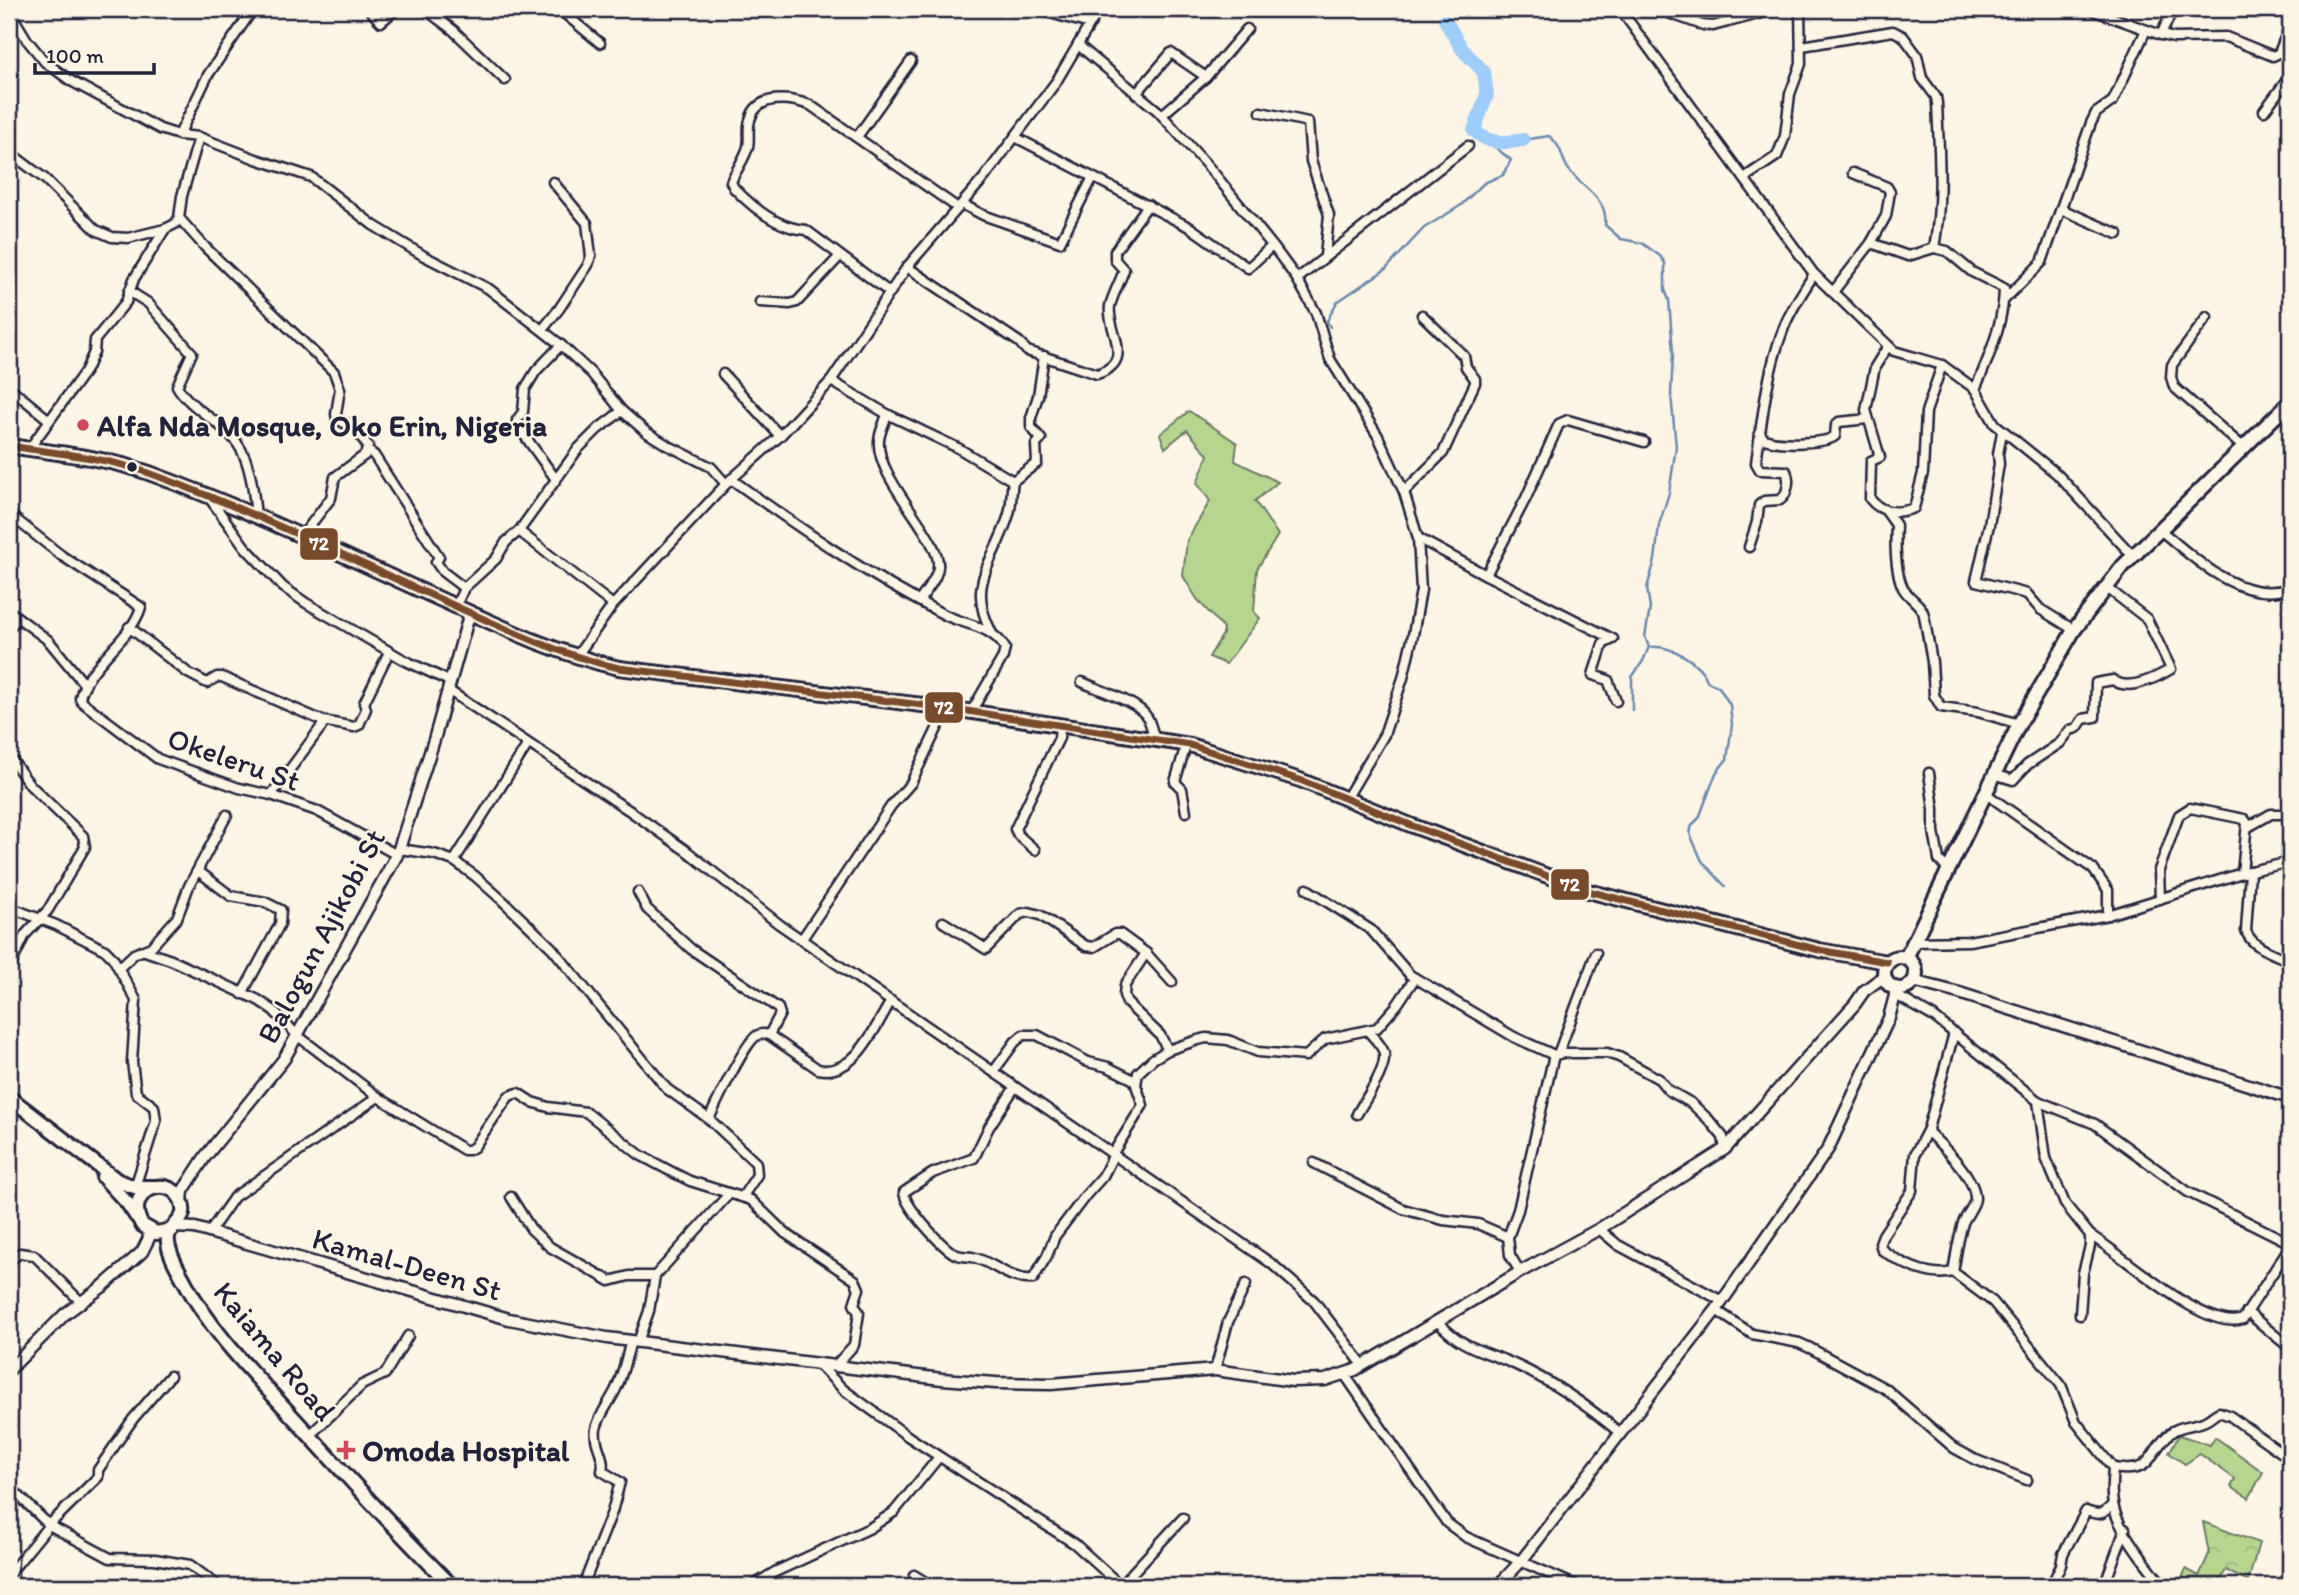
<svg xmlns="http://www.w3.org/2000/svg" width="2299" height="1595" viewBox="0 0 2299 1595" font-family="Itim,sans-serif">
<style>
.green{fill:#b6d690;stroke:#6c7c66;stroke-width:2}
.forest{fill:url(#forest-crowns);stroke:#6c7c66;stroke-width:2}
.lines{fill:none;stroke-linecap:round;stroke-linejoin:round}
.stream{stroke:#6c88ac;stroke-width:2.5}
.river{stroke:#9dccf8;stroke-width:14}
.minor-casing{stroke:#22223b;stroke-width:13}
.tertiary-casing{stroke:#22223b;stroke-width:15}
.primary-casing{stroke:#22223b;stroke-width:18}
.trunk-casing{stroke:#22223b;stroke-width:18}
.minor{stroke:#fcf5e5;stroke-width:8}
.tertiary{stroke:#fcf5e5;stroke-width:10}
.primary{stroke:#fcf5e5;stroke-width:12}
.trunk{stroke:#fcf5e5;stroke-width:12}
.bus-1-casing{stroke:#fcf5e5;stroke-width:12}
.bus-1{stroke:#7a4b2a;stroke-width:7}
.poi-dot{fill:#d1495b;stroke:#fcf5e5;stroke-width:2.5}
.bus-dot{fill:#22223b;stroke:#fcf5e5;stroke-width:2.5}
.labels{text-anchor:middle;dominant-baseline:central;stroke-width:5;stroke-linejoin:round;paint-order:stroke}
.poi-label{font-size:30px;font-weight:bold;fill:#22223b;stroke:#fcf5e5;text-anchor:start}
.street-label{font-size:30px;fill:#22223b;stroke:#fcf5e5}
.line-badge{stroke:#fcf5e5;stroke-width:2.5}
.badge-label{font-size:19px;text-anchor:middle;font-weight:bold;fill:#fff}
</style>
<defs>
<pattern id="forest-crowns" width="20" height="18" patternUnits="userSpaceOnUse" patternTransform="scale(1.75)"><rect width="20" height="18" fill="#b6d690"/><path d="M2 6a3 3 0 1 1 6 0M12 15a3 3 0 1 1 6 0" fill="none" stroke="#9cb77d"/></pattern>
</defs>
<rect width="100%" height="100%" fill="#fcf5e5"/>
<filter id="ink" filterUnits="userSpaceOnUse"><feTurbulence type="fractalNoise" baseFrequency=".0143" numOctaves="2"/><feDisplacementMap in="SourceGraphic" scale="14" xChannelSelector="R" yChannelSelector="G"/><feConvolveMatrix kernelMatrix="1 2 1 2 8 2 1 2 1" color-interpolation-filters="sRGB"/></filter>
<g filter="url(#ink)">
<g class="green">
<path d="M1189 411 1237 443 1235 461 1278 482 1255 501 1278 535 1257 569 1254 612 1260 618 1226 664 1209 657 1223 634V628L1197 599 1183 576 1187 540 1210 501 1197 483 1208 455 1187 430 1165 448 1160 434Z"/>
<path d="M2179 1435 2210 1445 2215 1437 2263 1472 2249 1498 2231 1487 2235 1479 2200 1454 2185 1464 2169 1453Z"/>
</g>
<path class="forest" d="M2203 1522 2259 1543 2248 1582 2226 1570 2217 1586H2185L2181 1580 2186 1569 2199 1576 2209 1554Z"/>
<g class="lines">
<g class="stream">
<path d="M1523 140 1549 136C1564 148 1560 158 1569 170 1583 189 1609 199 1605 225L1621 239 1642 243 1660 256 1665 263V290L1669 300 1673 353 1671 394 1676 447 1669 493 1659 525 1655 560 1647 588 1650 608 1645 637 1649 647 1643 661 1632 677V710"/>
<path d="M1330 327 1327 321 1337 302 1386 269 1424 228 1460 206 1484 183 1503 175 1511 160 1485 139"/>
<path d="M1649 647C1671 645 1700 661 1708 682L1719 687 1730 705 1732 725 1727 759 1716 773 1699 818 1692 825 1690 834 1702 861 1725 886"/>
</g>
<path class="river" d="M1445 20 1462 49 1484 72 1487 95 1474 130C1487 144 1504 144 1523 140"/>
<defs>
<g id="minor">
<path d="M369 9 381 22 396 9"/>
<path d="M425 9 453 30 505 80"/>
<path d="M559 9 600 43"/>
<path d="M1035 9 1090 24"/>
<path d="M1620 9 1814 274 1894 351 1942 365 1975 389 1995 424 2057 474 2133 556"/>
<path d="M1657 9 1702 25 1713 26 1777 9"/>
<path d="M1689 9 1692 21"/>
<path d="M2089 9 2161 35 2173 9"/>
<path d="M9 10 27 40 45 62 71 81 160 129 179 135 199 137 256 159 311 177 373 225 424 256 489 289 561 345 591 373 622 411 646 432 667 445 711 467 726 484"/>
<path d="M2161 35 2174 38 2226 37 2273 56 2279 53 2290 25"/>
<path d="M1078 45 1158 111 1213 172 1275 249 1297 279 1316 313 1330 359 1378 436 1404 492 1418 538 1421 590 1413 635 1403 678 1384 735 1346 799"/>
<path d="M1802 46 1893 31 1903 36 1917 55 1922 78 1936 97 1937 103C1939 152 1943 200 1934 248"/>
<path d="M1136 94 1171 53 1206 77"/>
<path d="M2264 111 2290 76"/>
<path d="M1261 112 1308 122 1311 161 1329 215 1325 256"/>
<path d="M1162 115 1206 77 1247 29"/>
<path d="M179 135 208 75 253 9"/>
<path d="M857 137 911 61"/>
<path d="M1015 137 1191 228 1248 268 1272 246"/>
<path d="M9 152 45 179 96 230 112 237 128 238 165 229"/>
<path d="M1853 173 1887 187 1890 192 1886 216 1871 243"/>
<path d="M1744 178 1777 156 1785 136 1790 94 1801 64 1800 9"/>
<path d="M962 204 983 215 1060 242 1092 179"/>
<path d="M2061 209 2118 234"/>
<path d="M179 218 205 247 334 372 340 389 336 414 337 419 355 429 368 446 365 455 335 477 331 498 302 536"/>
<path d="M907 267 1019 342 1027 351 1097 374C1137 361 1106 330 1110 306 1113 294 1120 282 1124 270L1115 260V251L1148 205"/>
<path d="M1297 279 1468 146"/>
<path d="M129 291 148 303 192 353 177 386C191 410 223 422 237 443 251 462 254 495 256 517"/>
<path d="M889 292 806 230C777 228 753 208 734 188L731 182C736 170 744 160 748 147 750 138 747 130 750 120 757 93 790 98 810 105L958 208"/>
<path d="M1833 292 1871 243 1908 256 1934 248 1947 251 1972 272 2004 288C2004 321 1989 359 1975 389"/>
<path d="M2004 300 2042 262 2091 123 2096 113 2113 101 2146 30"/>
<path d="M760 302 790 304 797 302 840 256"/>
<path d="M2207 317 2172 365 2171 377 2174 387 2243 447"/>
<path d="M543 329 559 309 588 265 591 256 587 223 553 182"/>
<path d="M1888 346 1875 367 1866 410 1880 457 1871 461 1870 499C1881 513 1898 514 1914 508L1923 473 1926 412 1942 365"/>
<path d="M723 374 780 436"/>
<path d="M831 381 887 414 958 448 1013 481"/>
<path d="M9 387 49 420"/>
<path d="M887 414C885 422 880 431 879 440 875 479 942 538 938 567 937 579 926 591 920 600"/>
<path d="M2002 432 1998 454 1999 464 1989 525 1976 581 2027 594 2040 609 2074 630"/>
<path d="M1760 433C1763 438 1763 439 1768 440 1781 444 1826 444 1835 436L1836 425 1839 422 1868 419"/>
<path d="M29 449 86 370 94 352 95 340 126 302 134 279 165 229 175 224 179 218 182 196 199 137"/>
<path d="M368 451 374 455 439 557 436 562 443 572 464 588 456 606"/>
<path d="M555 478 517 425V420L523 412 525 389 536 371 561 345"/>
<path d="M731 479C798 527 867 575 941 613 964 626 991 624 1005 648L1003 657 971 712"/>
<path d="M1404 492 1443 453 1475 383V379L1466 367 1464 356 1422 315"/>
<path d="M210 499 245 547 283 587 306 603 406 661 451 682"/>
<path d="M1886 511 1896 525C1895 543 1895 571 1903 588 1909 599 1921 603 1924 615L1932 662 1934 695 1941 707 1978 712 2019 724"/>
<path d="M9 514 62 556 141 607C132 639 87 665 80 698L82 702 158 759 239 788 271 795 317 811 397 855"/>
<path d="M2159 529C2193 557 2241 605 2290 588"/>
<path d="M1418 538 1486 575 1613 639 1603 644 1593 675 1608 680 1616 701"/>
<path d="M1749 547 1757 522 1759 505 1764 501 1780 500C1788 495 1790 479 1786 471L1760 470 1756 463C1762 419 1767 372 1783 330 1790 310 1803 292 1814 274"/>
<path d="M1486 575 1526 498 1559 424 1568 420 1644 442"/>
<path d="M464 588 496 559 506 542 519 531"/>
<path d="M613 605 519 531 578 449 598 429 622 411"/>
<path d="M9 611 48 640 85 685"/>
<path d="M129 627 188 673 207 683 217 677H222L323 721"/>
<path d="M9 628 18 618"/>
<path d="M991 631C965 582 996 560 1009 514 1012 503 1011 492 1013 481L1037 463 1036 445 1041 439 1031 427V418L1038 396 1044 356"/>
<path d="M576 657 613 605 726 484 780 436 831 381 907 267 984 178 1056 82 1099 9"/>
<path d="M1082 682C1099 690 1138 702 1147 717 1151 723 1152 732 1155 739"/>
<path d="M448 690 630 811 688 852 779 924 1272 1264 1314 1301 1363 1365"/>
<path d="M9 756 30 785 83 836 85 847 48 910 25 935 9 969"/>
<path d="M1929 773 1934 809V831L1939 860 1948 870"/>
<path d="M1994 774 2013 780 2027 765 2060 743 2070 730 2077 728 2083 719 2095 717 2096 683 2113 680C2128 692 2156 678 2171 669L2147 619 2106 587"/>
<path d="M1985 793 2093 869 2108 890V915"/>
<path d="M271 795 322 726 323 721 354 727 359 725 366 709 364 703 389 652"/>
<path d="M1186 812 1182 789 1175 782 1186 745"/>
<path d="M2248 827 2271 814H2288L2290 812"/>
<path d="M399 849 434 854 454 861 475 876 502 900 552 948 667 1089 709 1119 756 1163 757 1175 743 1196"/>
<path d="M1035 850 1018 835 1015 829 1059 738 1060 725"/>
<path d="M454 861 528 744"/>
<path d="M198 871 231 896 265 902 281 910 280 924 242 994"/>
<path d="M2250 871 2246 931C2252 948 2275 954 2290 961"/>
<path d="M1307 889 1371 930 1410 975 1514 1037 1554 1055 1563 1053H1607L1619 1057 1659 1079 1668 1090 1691 1103 1709 1120 1723 1137 1725 1149"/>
<path d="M638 892 647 909 691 949 778 1008 780 1014 769 1035"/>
<path d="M2160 899 2159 870 2179 815 2190 808 2244 819 2247 823 2242 873"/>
<path d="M9 907 56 925 105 950 113 958 136 1000 132 1062 136 1093 154 1107 156 1121 135 1187"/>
<path d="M943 922 986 949 1020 914 1029 912 1040 915 1086 946 1094 947 1115 934H1120L1146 953 1172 982"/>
<path d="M802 939 891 806 911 783 947 708"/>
<path d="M1914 942 1969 941 2108 915 2242 873 2290 862"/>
<path d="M145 951 171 960 258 1000 273 1010 298 1036 378 1097 464 1150H469L474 1147 509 1096 518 1093 532 1102 548 1107 586 1112 640 1155 672 1172 690 1181 751 1200 785 1233 855 1280 859 1289 854 1304 859 1313 854 1345 836 1365"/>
<path d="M1146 953 1125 985 1124 995 1127 1003 1160 1035 1168 1050"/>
<path d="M119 968 134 954 151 947 177 918 189 886 227 815"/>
<path d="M1894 994 1934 1017 2038 1101 2095 1124 2188 1192 2290 1243"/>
<path d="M1954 1033 1928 1129 1929 1133C1943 1147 1976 1177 1975 1199 1974 1207 1966 1215 1963 1223 1958 1239 1956 1256 1953 1272L1993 1302 2061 1385 2076 1422 2113 1468C2112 1482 2110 1497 2115 1512 2123 1535 2148 1567 2164 1586"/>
<path d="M1558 1054 1596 953"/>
<path d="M994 1071 1015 1042 1023 1035H1037L1088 1062 1108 1067 1136 1081"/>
<path d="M1015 1087 989 1127 974 1158 933 1173 904 1192C905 1207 942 1247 955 1254 961 1257 966 1256 972 1257 994 1262 1009 1281 1033 1279L1047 1256 1055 1236 1086 1195 1103 1176 1114 1154"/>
<path d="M2038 1101 2046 1158 2065 1204 2090 1235V1246L2083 1273 2080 1315"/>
<path d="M1357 1114C1365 1099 1387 1070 1384 1053 1382 1045 1372 1036 1367 1030"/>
<path d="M709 1119C716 1104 746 1040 758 1035 762 1033 765 1034 769 1035L818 1069C855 1078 876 1025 891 1001"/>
<path d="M1928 1129 1915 1154 1912 1191 1883 1235 1880 1243 1882 1250C1902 1264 1928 1278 1953 1272"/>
<path d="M1113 1153 1143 1105 1136 1085 1138 1073 1153 1059 1168 1050 1198 1040 1206 1038 1228 1040 1258 1052 1306 1056 1325 1039 1377 1028 1397 1005 1415 978"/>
<path d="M1314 1163 1403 1209 1443 1220 1478 1224 1508 1237"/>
<path d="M511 1197 531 1229 550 1247 610 1281 629 1276H655L729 1194"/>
<path d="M1599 1229 1618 1245 1722 1301"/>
<path d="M209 1233 234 1197 378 1097"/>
<path d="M2090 1235C2124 1255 2205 1333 2243 1319L2290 1246"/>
<path d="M9 1261 20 1253 34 1255 80 1301"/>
<path d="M1520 1272 1510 1255 1508 1237 1518 1210 1554 1055"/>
<path d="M1716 1310 1752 1334 1799 1343 1810 1348 1886 1389 1954 1448 1974 1459 2027 1480"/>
<path d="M2247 1312 2290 1348"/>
<path d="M1437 1321C1465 1351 1482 1349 1516 1365 1555 1383 1588 1406 1620 1433"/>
<path d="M638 1342 649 1311 655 1276"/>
<path d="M818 1364 844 1390 909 1437 1075 1544 1121 1586"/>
<path d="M1215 1370 1228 1322 1246 1284"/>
<path d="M1345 1375 1447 1523 1466 1537 1577 1586"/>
<path d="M310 1435 362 1385 385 1374 408 1336"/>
<path d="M2113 1468C2157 1475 2146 1451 2173 1431 2182 1425 2195 1426 2205 1421 2210 1419 2213 1415 2219 1412L2230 1416 2282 1453 2290 1455"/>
<path d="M9 1494 13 1490 49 1525 110 1558 155 1559 190 1565 218 1586"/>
<path d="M9 1574 49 1525 98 1477V1470L133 1419 170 1376"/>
<path d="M914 1575 932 1586"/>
<path d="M2053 1582 2061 1565 2063 1554 2086 1511C2100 1516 2103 1515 2113 1504"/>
<path d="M1121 1585 1183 1518"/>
<path d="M583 1586 612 1512 620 1482 602 1471C606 1456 593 1445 596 1429 599 1415 610 1402 616 1389 623 1374 626 1358 631 1341"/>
<path d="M752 1586 775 1572 870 1528 894 1512 939 1457"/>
<path d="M2104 1586 2125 1529"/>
</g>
<g id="tertiary">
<path d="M1913 981 1959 993 2290 1098"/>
<path d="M182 1202 183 1191 205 1157 284 1059 397 855 434 740 470 612"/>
<path d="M174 1227 195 1228 509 1319 607 1338 942 1379 996 1383 1051 1384 1215 1370 1293 1381 1325 1380 1355 1370 1520 1272 1599 1229 1725 1149 1855 1004 1864 991 1884 976"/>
<path d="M9 1370 65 1314 102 1287 142 1252 149 1238 148 1230"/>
<path d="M1498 1586 1522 1560 1716 1310 1828 1149 1889 1018 1897 988"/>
</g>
<g id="primary">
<path d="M9 446C55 453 105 457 149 473 242 507 332 550 422 591 487 620 549 652 619 668L947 708 1190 745 1300 780 1413 826 1588 891 1819 950 1887 962"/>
<circle cx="1900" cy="973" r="16"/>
<path d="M1906 958 2019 724 2074 630 2123 566 2290 402"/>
</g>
<g id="trunk">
<path d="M9 1097 118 1181 135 1187H154"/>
<path d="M103 1177 128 1204 136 1216"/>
<path d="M172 1230 156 1233 142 1225C122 1192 168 1172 181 1200 190 1221 170 1223 168 1237 166 1250 179 1271 185 1282 211 1332 254 1374 291 1415 344 1473 396 1531 452 1586"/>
</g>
</defs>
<use href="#minor" class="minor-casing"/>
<use href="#tertiary" class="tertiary-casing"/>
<use href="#primary" class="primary-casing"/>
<use href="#trunk" class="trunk-casing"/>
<use href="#minor" class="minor"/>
<use href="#tertiary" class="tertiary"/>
<use href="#primary" class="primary"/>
<use href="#trunk" class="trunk"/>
<defs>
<path id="bus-1" d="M9 446C55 453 105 457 149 473 242 507 332 550 422 591 487 620 549 652 619 668L947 708 1190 745 1300 780 1413 826 1588 891 1819 950 1887 962"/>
</defs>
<use href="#bus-1" class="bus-1-casing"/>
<use href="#bus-1" class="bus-1"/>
</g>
</g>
<g class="poi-dot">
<circle cx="83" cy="425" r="7"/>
<path d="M342.5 1439.5h7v7h7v7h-7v7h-7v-7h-7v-7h7z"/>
</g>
<circle class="bus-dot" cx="132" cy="467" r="6"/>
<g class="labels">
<g class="poi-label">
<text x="97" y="425">Alfa Nda Mosque, Oko Erin, Nigeria</text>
<text x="362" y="1450">Omoda Hospital</text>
</g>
<g class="street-label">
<text transform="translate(234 759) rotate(19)">Okeleru St</text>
<text transform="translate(321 936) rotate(-62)">Balogun Ajikobi St</text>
<text transform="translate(407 1264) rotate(16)">Kamal-Deen St</text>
<text transform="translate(275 1351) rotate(50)">Kaiama Road</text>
</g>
</g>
<g class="line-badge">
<rect x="299" y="527" width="40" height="34" rx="7" fill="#7a4b2a"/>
<rect x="924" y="691" width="40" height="33" rx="7" fill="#7a4b2a"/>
<rect x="1550" y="868" width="40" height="33" rx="7" fill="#7a4b2a"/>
</g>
<g class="badge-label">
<text x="319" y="550">72</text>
<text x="944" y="714">72</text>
<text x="1570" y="891">72</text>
</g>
<rect width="2299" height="1595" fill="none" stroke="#fcf5e5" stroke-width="35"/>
<rect x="18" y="18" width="2264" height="1560" fill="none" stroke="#22223b" stroke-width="2.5" filter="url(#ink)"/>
<path d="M35 63v10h119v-10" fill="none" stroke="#22223b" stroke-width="3.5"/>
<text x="46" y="63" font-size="21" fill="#22223b" stroke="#fcf5e5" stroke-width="5" paint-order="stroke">100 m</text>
</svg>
